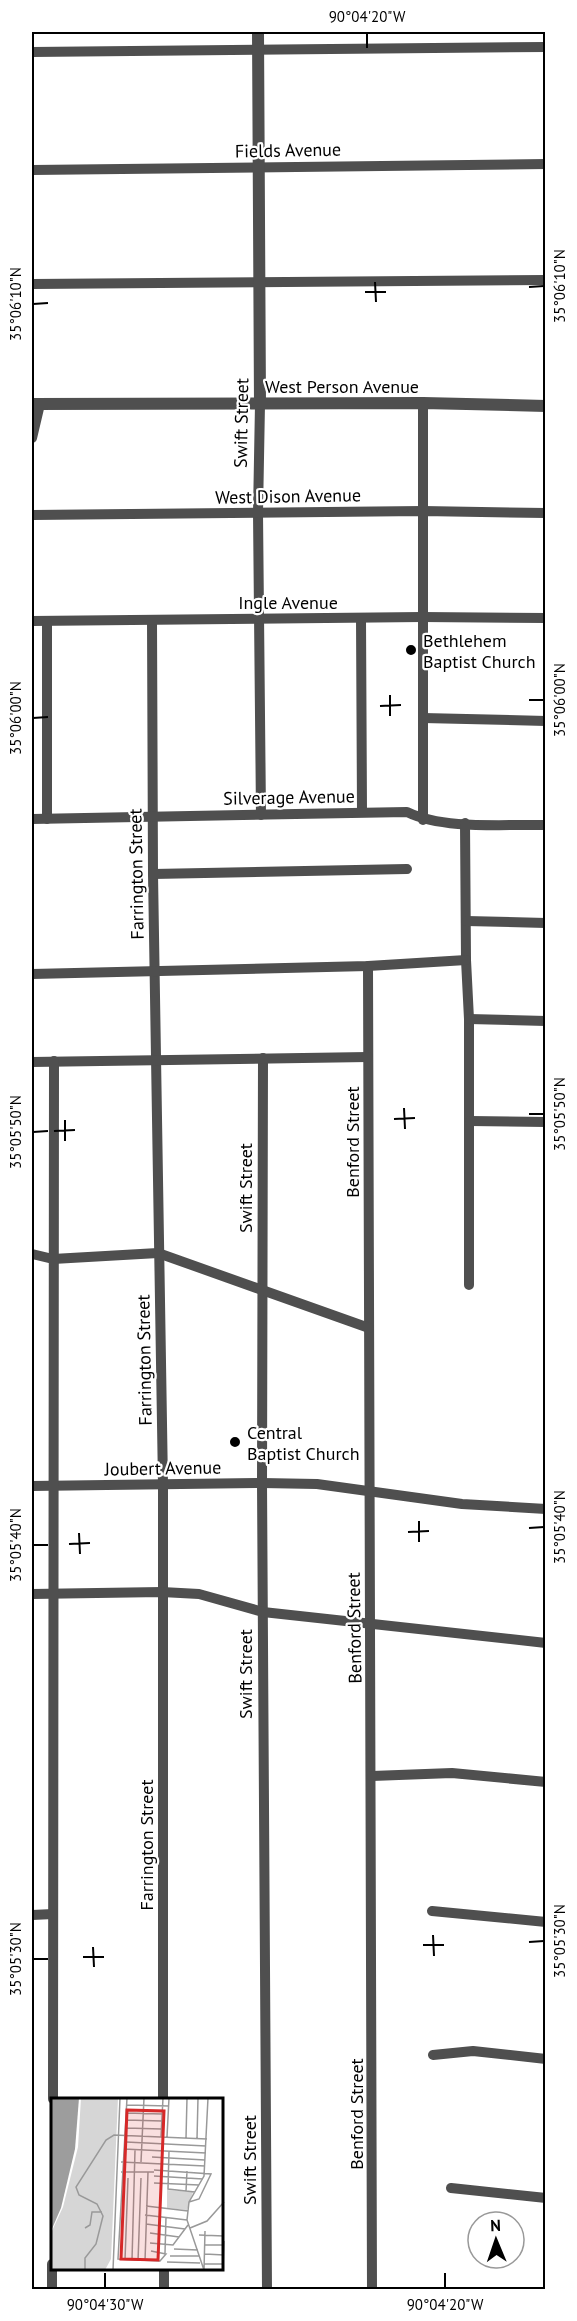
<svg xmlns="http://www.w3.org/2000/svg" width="577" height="2321" viewBox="0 0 577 2321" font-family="'PT Sans',sans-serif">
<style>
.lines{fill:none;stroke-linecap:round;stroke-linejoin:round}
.minor{stroke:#4f4f4f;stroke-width:10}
.tertiary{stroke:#4f4f4f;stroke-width:12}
.ticks{fill:none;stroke:#000;stroke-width:2}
.poi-dot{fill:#000;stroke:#fff;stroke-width:2}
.labels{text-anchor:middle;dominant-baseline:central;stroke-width:4.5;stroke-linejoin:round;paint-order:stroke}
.street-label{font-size:18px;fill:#000;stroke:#fff}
.poi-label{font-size:18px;fill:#000;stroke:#fff;text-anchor:start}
.inset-road{fill:none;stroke:#999;stroke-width:1.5}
.view{fill:#d62828;fill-opacity:0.15;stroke:#d62828;stroke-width:3}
.inset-edge{fill:none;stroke:#000;stroke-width:3}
.neatline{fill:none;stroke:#000;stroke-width:2}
.ticks-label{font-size:15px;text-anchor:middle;fill:#000}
</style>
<rect width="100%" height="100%" fill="#fff"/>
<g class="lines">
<g class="minor">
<path d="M32 52 546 47"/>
<path d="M32 170 546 164"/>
<path d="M32 284 546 280"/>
<path d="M260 404 258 513 261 815"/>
<path d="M32 438 40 404"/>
<path d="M32 515 423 511 546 513"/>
<path d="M361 618 362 812"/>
<path d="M152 620 153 874 163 1484V2099"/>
<path d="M32 621 422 617 546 618"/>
<path d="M47 621V819"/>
<path d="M423 718 546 721"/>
<path d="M32 819 407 812C444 830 504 824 546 825"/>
<path d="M423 820V403"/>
<path d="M465 823 466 960 469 1019V1285"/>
<path d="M153 874 407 869"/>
<path d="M466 921 546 923"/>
<path d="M368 966 372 2290"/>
<path d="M32 974 368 966 466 960"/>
<path d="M469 1019 546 1021"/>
<path d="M263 1058 262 1483 267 2290"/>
<path d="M32 1062 368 1057"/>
<path d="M470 1121 546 1122"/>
<path d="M32 1254 53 1259 158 1253 369 1328"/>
<path d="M32 1486 262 1483 317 1484 462 1504 546 1509"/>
<path d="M32 1594 162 1592 199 1594 263 1612 546 1643"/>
<path d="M372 1776 452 1773 546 1782"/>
<path d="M432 1911 546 1922"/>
<path d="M32 1915 53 1914"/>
<path d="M433 2055 473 2051 546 2059"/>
<path d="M53 2099 54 1061"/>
<path d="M451 2188 546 2198"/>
<path d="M164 2268V2290"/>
<path d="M52 2290V2264"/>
</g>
<g class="tertiary">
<path d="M258 32 260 404"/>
<path d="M32 404 423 403 546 406"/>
</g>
</g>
<path class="ticks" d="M367 33V48M375 282 376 302M529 287 544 286M365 292H386M33 304 48 303M390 695V716M529 700H544M380 706 401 705M33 718 48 717M404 1108 405 1129M529 1114H544M394 1119 415 1118M65 1120V1141M54 1131 75 1130M33 1132 48 1131M419 1521V1542M529 1528 544 1527M408 1532 429 1531M79 1533 80 1554M69 1544 90 1543M33 1545H48M433 1935 434 1956M529 1942 544 1941M423 1945H444M93 1947 94 1967M83 1957H104M33 1959H48M105 2273V2288M445 2273V2288"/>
<g class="poi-dot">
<circle cx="411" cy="650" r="6"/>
<circle cx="235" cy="1442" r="6"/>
</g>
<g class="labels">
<g class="street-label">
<text transform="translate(288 150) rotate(-1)">Fields Avenue</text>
<text x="342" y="386">West Person Avenue</text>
<text transform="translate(241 423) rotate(-89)">Swift Street</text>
<text transform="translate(288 496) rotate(-1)">West Dison Avenue</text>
<text x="288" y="602">Ingle Avenue</text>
<text transform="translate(289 797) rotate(-1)">Silverage Avenue</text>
<text transform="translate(136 874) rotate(-91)">Farrington Street</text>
<text transform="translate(352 1142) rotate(-90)">Benford Street</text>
<text transform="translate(245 1188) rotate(-90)">Swift Street</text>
<text transform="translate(144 1360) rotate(-91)">Farrington Street</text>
<text transform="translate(163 1468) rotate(-1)">Joubert Avenue</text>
<text transform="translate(354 1628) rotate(-91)">Benford Street</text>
<text transform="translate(245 1674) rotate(-90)">Swift Street</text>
<text transform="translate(146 1845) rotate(-90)">Farrington Street</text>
<text transform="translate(356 2114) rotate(-90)">Benford Street</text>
<text transform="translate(249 2160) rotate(-90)">Swift Street</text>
</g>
<g class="poi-label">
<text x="423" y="640">Bethlehem<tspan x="423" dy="21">Baptist Church</tspan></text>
<text x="247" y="1432">Central<tspan x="247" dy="21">Baptist Church</tspan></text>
</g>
</g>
<g transform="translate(51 2098)">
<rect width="172" height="172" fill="#fff"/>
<path d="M30 0H67L60 161 54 172H0V135L12 109 27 49ZM116 92 142 94 136 112 116 110Z" fill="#d6d6d6"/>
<path d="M0 0H28L24 51 10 110 0 133Z" fill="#9d9d9d"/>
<path class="inset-road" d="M76 0 67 161 109 163 115 156 100 153M76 7 118 8M75 15 111 16M75 22 111 23M75 30 110 31M110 39 112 0M116 39 118 0M135 40 136 0M146 41 147 0M75 44 155 48M73 51 155 55M118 53 117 91 144 94M101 59 154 62M70 64 154 68M90 64 93 0M103 72 160 76 148 101 138 104M70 74H103M103 78 152 81M103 85 148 87M135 93 136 73M95 108 137 113M94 117 136 122M95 126 134 131M34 130 39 127 41 114H51M139 130 156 123 173 104M99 135 128 139M148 137 173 138M99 145 122 147 137 127M154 147H173M123 151 147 152M114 155 115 119M154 156 173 157M119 158H148M74 162 77 80M81 162 84 52M87 163 90 80M94 163 97 74M116 164 149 165M153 166H173M34 172V160L45 146 52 118 46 106 28 97 25 89 55 42 63 37 156 41M62 172 69 0M153 172 136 122 138 104 153 78 157 0M153 172 154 133M172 172 173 143"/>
<path class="view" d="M76 12 113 13 107 162 70 161Z"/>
<rect width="172" height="172" class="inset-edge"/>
</g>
<rect width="577" height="2321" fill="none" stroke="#ffffff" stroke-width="66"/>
<g transform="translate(496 2240) rotate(358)"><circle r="28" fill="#ffffff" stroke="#999999" stroke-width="1.5"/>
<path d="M0-4.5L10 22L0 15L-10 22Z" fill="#000000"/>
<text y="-9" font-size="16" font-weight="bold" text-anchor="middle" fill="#000000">N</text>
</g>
<rect x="33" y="33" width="511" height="2255" class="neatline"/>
<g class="ticks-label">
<text x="367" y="22">90°04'20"W</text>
<text transform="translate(560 286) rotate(-90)" y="5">35°06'10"N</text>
<text transform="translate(16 304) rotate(-90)" y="5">35°06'10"N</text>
<text transform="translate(560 700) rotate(-90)" y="5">35°06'00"N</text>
<text transform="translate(16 718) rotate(-90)" y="5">35°06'00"N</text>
<text transform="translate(560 1114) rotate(-90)" y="5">35°05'50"N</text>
<text transform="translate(16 1132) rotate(-90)" y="5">35°05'50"N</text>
<text transform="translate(560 1527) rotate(-90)" y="5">35°05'40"N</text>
<text transform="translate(16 1545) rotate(-90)" y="5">35°05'40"N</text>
<text transform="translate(560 1941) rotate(-90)" y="5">35°05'30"N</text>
<text transform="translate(16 1959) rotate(-90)" y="5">35°05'30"N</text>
<text x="105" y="2310">90°04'30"W</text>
<text x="445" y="2310">90°04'20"W</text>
</g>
</svg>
